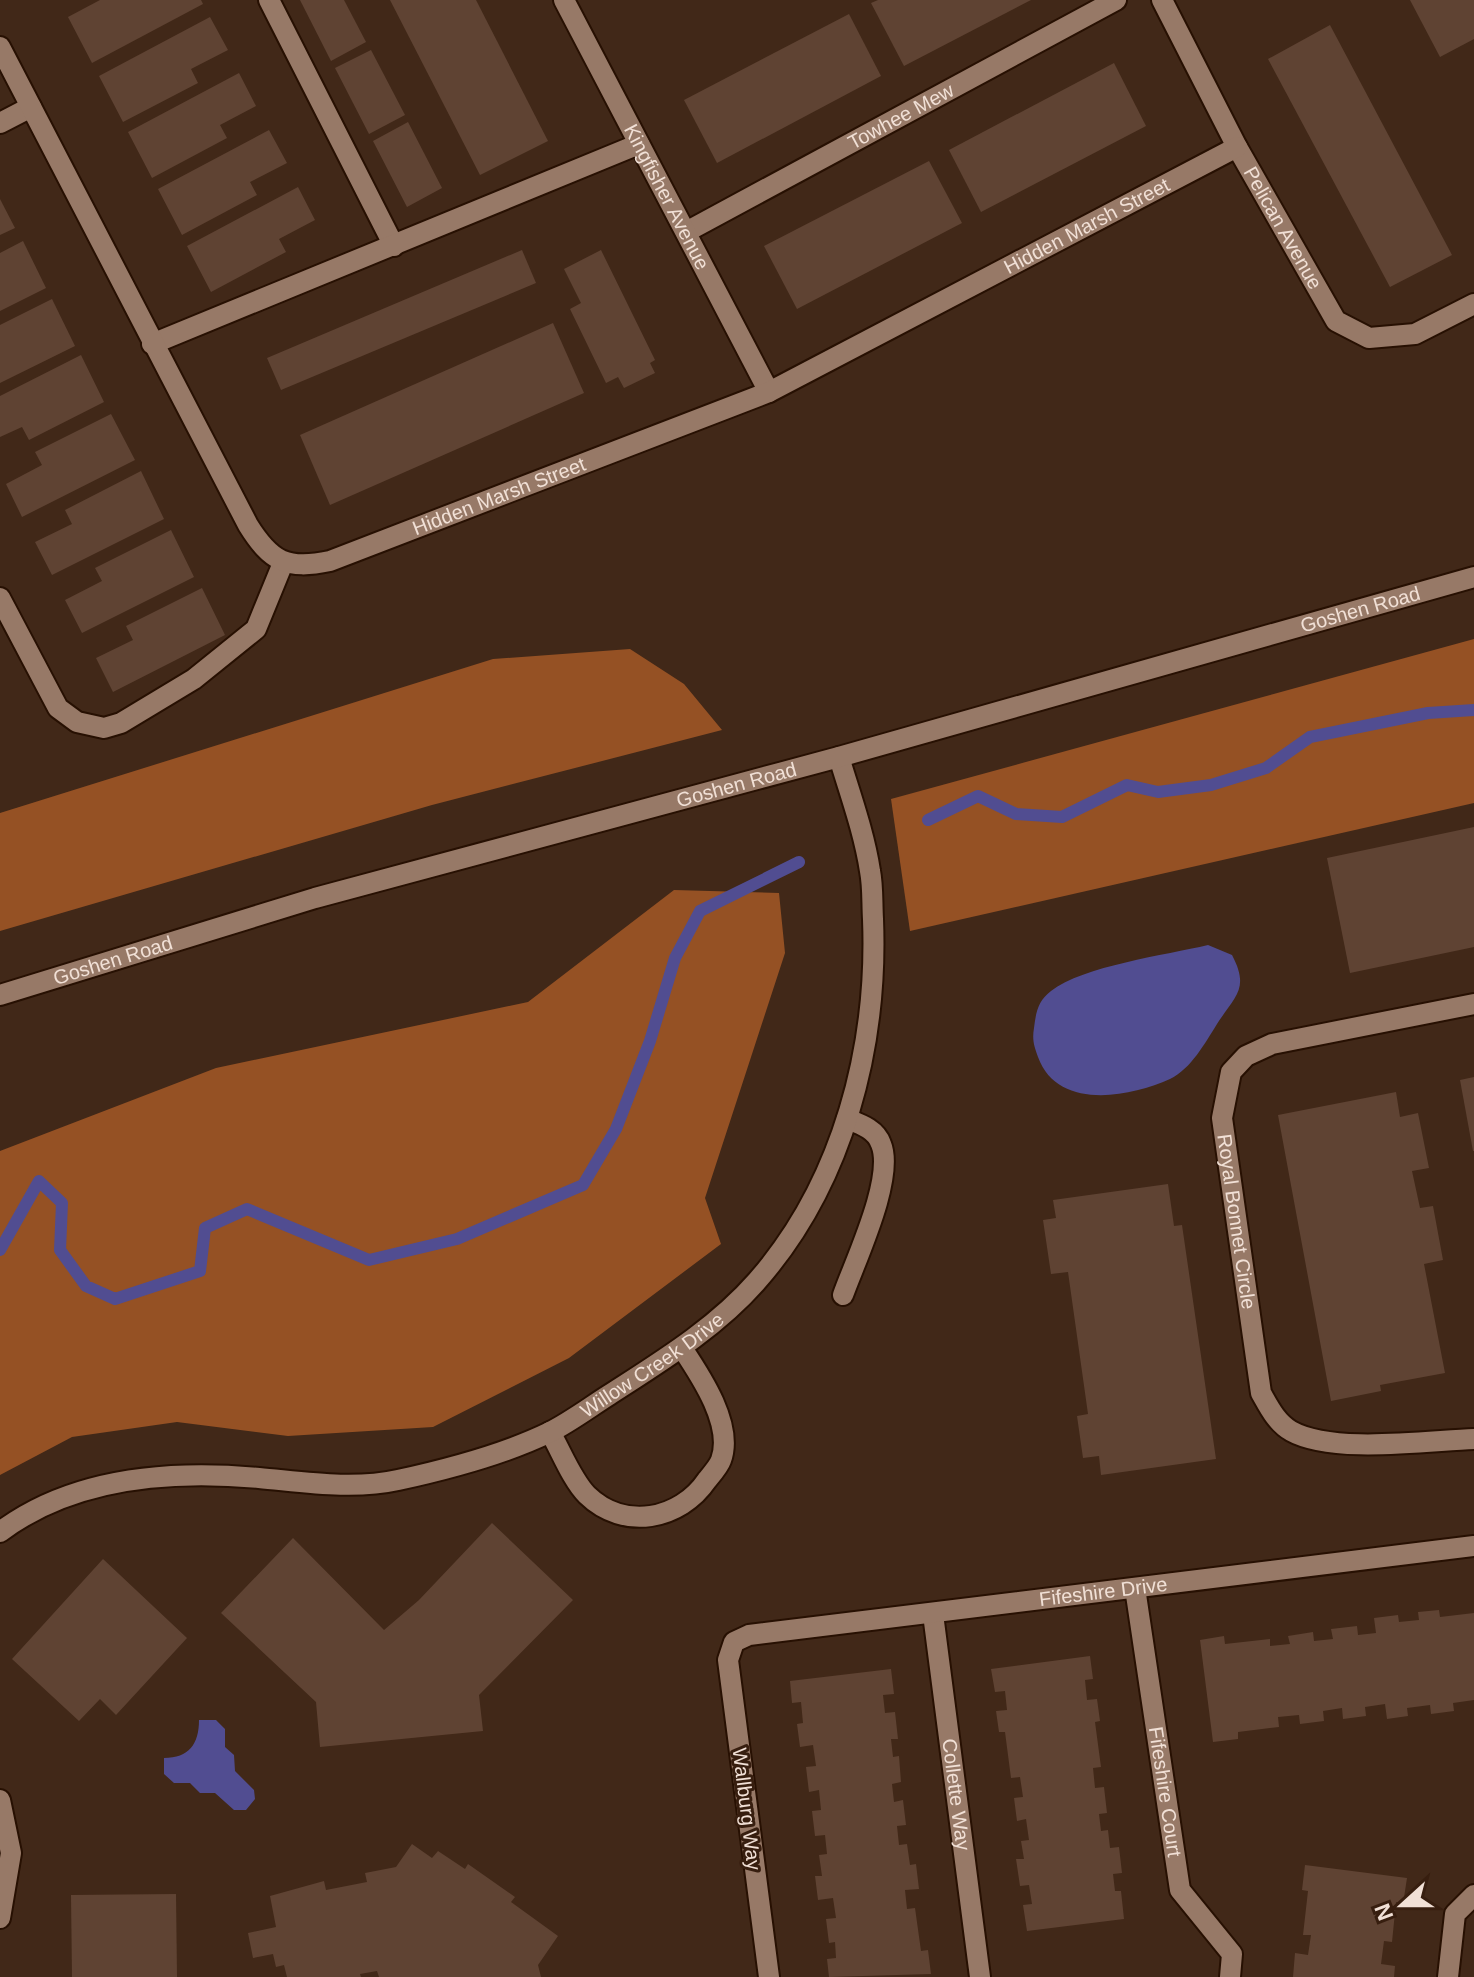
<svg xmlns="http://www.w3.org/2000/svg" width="1474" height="1977" viewBox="0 0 1474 1977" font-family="Arial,sans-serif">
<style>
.forest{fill:#955124}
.water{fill:#514d91}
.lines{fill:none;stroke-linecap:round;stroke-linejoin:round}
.stream{stroke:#514d91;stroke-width:12}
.building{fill:#5f4333}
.service-casing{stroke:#271002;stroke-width:24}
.minor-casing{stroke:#271002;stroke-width:24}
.tertiary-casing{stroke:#271002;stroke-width:24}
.service{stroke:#977967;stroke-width:20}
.minor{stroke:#977967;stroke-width:20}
.tertiary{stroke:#977967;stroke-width:20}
.labels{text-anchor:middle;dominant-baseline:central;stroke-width:6;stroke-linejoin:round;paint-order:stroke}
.street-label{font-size:20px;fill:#f1e0d6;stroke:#371e0f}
</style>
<rect width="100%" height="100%" fill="#412818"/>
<g class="forest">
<path d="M1474 639V803L910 931 891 799Z"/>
<path d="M630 649 684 684 722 730 432 805 0 931V813L493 659Z"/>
<path d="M674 890 779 893 785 953 705 1198 721 1244 569 1358 433 1427 288 1436 177 1422 72 1437 0 1475V1151L216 1068 528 1002Z"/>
</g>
<g class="water">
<path d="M1208 945 1232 955C1250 989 1235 996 1217 1024 1205 1043 1191 1069 1170 1079 1128 1098 1057 1110 1038 1057 1034 1046 1032 1040 1034 1028 1036 1012 1038 1001 1051 991 1083 966 1166 955 1208 945Z"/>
<path d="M199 1720H216L225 1729V1747L234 1755 235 1771 254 1790 255 1799 246 1810H234L215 1793H200L190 1783H174L164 1774V1758C189 1758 199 1744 199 1720Z"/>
</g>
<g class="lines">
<g class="stream">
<path d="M928 820 978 796 1016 814 1062 817 1127 785 1158 792 1211 785 1266 768 1310 737 1428 713 1474 710"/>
<path d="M0 1250 39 1181 62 1203 60 1250 86 1286 115 1299 200 1271 205 1228 247 1209 369 1260 457 1239 583 1185 616 1129 650 1041 675 958 700 911 799 862"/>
</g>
</g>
<g class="building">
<path d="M100 0H201L203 4 92 63 68 17Z"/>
<path d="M300 0H344L366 42 331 61Z"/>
<path d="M390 0H476L548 141 480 175Z"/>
<path d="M878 0H1031L904 66 871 3Z"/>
<path d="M1410 0H1474V39L1440 57Z"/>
<path d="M849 14 881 76 717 163 684 100Z"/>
<path d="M210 17 228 50 191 69 198 83 123 122 99 76Z"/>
<path d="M1330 25 1452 255 1390 287 1268 59Z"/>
<path d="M371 50 405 115 369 134 335 68Z"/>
<path d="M1114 63 1146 126 981 212 949 150Z"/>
<path d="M239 73 256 106 220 125 227 138 152 178 128 132Z"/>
<path d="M408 122 442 188 407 207 373 141Z"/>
<path d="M269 130 287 163 250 182 257 195 182 235 158 189Z"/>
<path d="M929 161 962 223 797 309 764 246Z"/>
<path d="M298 187 315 220 279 239 286 252 211 292 187 246Z"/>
<path d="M0 199 15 228 0 235Z"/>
<path d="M23 241 46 288 0 311V253Z"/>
<path d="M522 250 536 283 281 390 267 358Z"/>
<path d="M601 250 655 360 650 363 655 373 624 388 618 377 606 383 570 309 581 303 564 269Z"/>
<path d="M52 299 75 346 0 383V325Z"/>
<path d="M553 323 584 393 330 505 300 435Z"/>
<path d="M81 355 104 402 29 440 22 427 0 437V396Z"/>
<path d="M111 414 135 460 22 517 6 484 42 465 35 452Z"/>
<path d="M141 471 164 519 52 575 35 542 72 524 65 510Z"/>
<path d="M171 530 194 577 82 633 65 600 102 581 95 568Z"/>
<path d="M202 588 225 635 113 692 96 658 133 640 126 626Z"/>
<path d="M1474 827V947L1350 973 1327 858Z"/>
<path d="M1474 1077V1151H1473L1460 1080Z"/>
<path d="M1396 1092 1400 1117 1418 1113 1429 1168 1412 1171 1420 1208 1433 1206 1443 1260 1424 1264 1445 1373 1380 1385 1381 1391 1331 1401 1278 1115Z"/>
<path d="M1168 1184 1174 1226 1182 1225 1216 1459 1101 1475 1099 1456 1083 1458 1077 1416 1088 1414 1068 1272 1051 1274 1043 1220 1056 1218 1053 1200Z"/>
<path d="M492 1523 573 1600 479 1695 483 1731 320 1747 316 1702 221 1613 293 1538 384 1630 419 1600Z"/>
<path d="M103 1559 187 1638 116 1715 100 1699 79 1721 12 1659Z"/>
<path d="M1439 1610 1440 1617 1474 1613V1700L1453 1703 1454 1711 1431 1714 1430 1705 1407 1708 1408 1716 1387 1719 1385 1704 1365 1707 1366 1716 1343 1719 1342 1708 1323 1711 1324 1721 1300 1724 1299 1715 1278 1717 1279 1727 1238 1732V1739L1213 1742 1200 1640 1224 1636 1225 1644 1270 1639V1646L1290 1644 1288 1636 1313 1632 1314 1641 1333 1639 1331 1629 1357 1626 1358 1635 1376 1633 1374 1618 1398 1615 1399 1622 1419 1620 1418 1612Z"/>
<path d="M1090 1656 1093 1679 1085 1680 1087 1700 1097 1699 1100 1721 1095 1722 1101 1767 1093 1768 1095 1788 1104 1787 1107 1813 1099 1814 1101 1831 1108 1830 1110 1848 1119 1847 1122 1873 1113 1874 1115 1891H1121L1124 1919 1027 1931 1023 1905 1032 1904 1029 1885 1020 1886 1016 1859H1024L1021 1841 1029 1840 1026 1819 1017 1821 1014 1798 1023 1797 1020 1777 1011 1778 1005 1732H999L996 1711 1007 1710 1005 1691 995 1692 991 1669Z"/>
<path d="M891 1669 894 1694 883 1695 885 1713 895 1712 898 1739H891L893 1757 899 1756 901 1782 892 1784 894 1802 903 1800 906 1825 897 1826 899 1845 907 1844 910 1865 916 1864 919 1889 905 1890 907 1909 915 1908 921 1951 928 1950 931 1974 829 1977 827 1959 836 1958 835 1942 829 1943 826 1919 836 1918 833 1898 818 1900 815 1876H822L819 1855 827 1854 825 1835 815 1836 812 1811 821 1810 819 1790 809 1792 806 1767 816 1766 813 1745 800 1747 797 1724 803 1723 801 1702 792 1703 790 1681Z"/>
<path d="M412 1844 432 1858 438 1851 465 1869 468 1864 515 1897 511 1902 558 1936 538 1965 541 1977H379L377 1971 360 1974 361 1977H287L284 1965 276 1967 273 1954 253 1958 248 1933 276 1927 270 1896 324 1881 326 1890 367 1882 365 1873 396 1867Z"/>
<path d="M1305 1865 1407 1878 1403 1904 1396 1902 1392 1942 1384 1941 1381 1964 1395 1966 1394 1977H1293L1295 1953 1308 1955 1311 1935H1303L1308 1891 1302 1890Z"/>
<path d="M176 1894 177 1977H72L71 1895Z"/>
</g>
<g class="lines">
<defs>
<g id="service">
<path d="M269 0 394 246"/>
<path d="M0 123 31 107"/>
<path id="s1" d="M686 232 1116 0"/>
<path d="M152 344 639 144"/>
<path d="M0 598 58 708 77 722 104 728 121 723 194 679 256 629 283 563"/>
<path d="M843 1295C855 1261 895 1178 881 1144 876 1129 860 1124 847 1119"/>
<path d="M550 1432C561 1451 572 1480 587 1495 624 1531 680 1520 707 1480 712 1474 719 1466 721 1460 734 1425 700 1375 682 1348"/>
</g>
<g id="minor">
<path id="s2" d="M564 0 769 392"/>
<path id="s3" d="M1162 0 1237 147 1336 321 1369 338 1415 334 1474 304"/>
<path id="s4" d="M0 47 248 525C271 562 287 570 330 561L769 392 1237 147"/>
<path id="s5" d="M1474 1004 1272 1044 1246 1056 1231 1072 1222 1118 1261 1393C1269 1407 1276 1422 1291 1431 1332 1454 1425 1441 1474 1439"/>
<path id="s6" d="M0 1532C73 1477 171 1470 259 1478 304 1482 353 1490 398 1480 444 1470 507 1453 550 1432 570 1422 590 1407 609 1395 660 1362 716 1328 757 1281 843 1183 878 1047 873 919 872 903 873 886 870 871 864 832 850 794 839 757"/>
<path id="s7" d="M1135 1588 1180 1890 1232 1954 1230 1977"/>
<path id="s8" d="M933 1614 980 1977"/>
<path d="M0 1800 11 1853 0 1918"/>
<path id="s9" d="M769 1977 728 1660 734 1642 749 1635 1474 1546"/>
<path d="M1448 1977 1455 1914 1474 1895"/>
</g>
<g id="tertiary">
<path id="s10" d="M0 995 315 898 839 757 1474 577"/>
</g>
</defs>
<use href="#service" class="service-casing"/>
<use href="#minor" class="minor-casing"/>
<use href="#tertiary" class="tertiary-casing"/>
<use href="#service" class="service"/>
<use href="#minor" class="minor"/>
<use href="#tertiary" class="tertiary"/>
</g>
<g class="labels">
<g class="street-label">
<text stroke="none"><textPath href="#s1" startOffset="244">Towhee Mew</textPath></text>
<text stroke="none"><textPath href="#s2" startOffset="222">Kingfisher Avenue</textPath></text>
<text stroke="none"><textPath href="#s4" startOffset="1466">Hidden Marsh Street</textPath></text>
<text stroke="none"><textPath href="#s3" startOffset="258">Pelican Avenue</textPath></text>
<text stroke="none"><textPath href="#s4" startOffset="818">Hidden Marsh Street</textPath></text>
<text stroke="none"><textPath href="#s10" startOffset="1414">Goshen Road</textPath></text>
<text stroke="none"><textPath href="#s10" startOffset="766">Goshen Road</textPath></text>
<text stroke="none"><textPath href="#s10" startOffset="118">Goshen Road</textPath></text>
<text stroke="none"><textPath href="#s5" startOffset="408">Royal Bonnet Circle</textPath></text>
<text stroke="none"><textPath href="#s6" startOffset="692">Willow Creek Drive</textPath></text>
<text stroke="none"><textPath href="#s9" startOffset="712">Fifeshire Drive</textPath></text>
<text stroke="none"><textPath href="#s7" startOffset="206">Fifeshire Court</textPath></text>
<text stroke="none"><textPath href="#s8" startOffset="182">Collette Way</textPath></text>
<text transform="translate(747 1809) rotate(83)">Wallburg Way</text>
</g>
</g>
<g transform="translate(1402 1905) rotate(249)" stroke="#371e0f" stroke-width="6" paint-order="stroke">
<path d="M0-6L14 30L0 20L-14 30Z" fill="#f1e0d6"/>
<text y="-12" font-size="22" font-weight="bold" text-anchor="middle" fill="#f1e0d6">N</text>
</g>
</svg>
